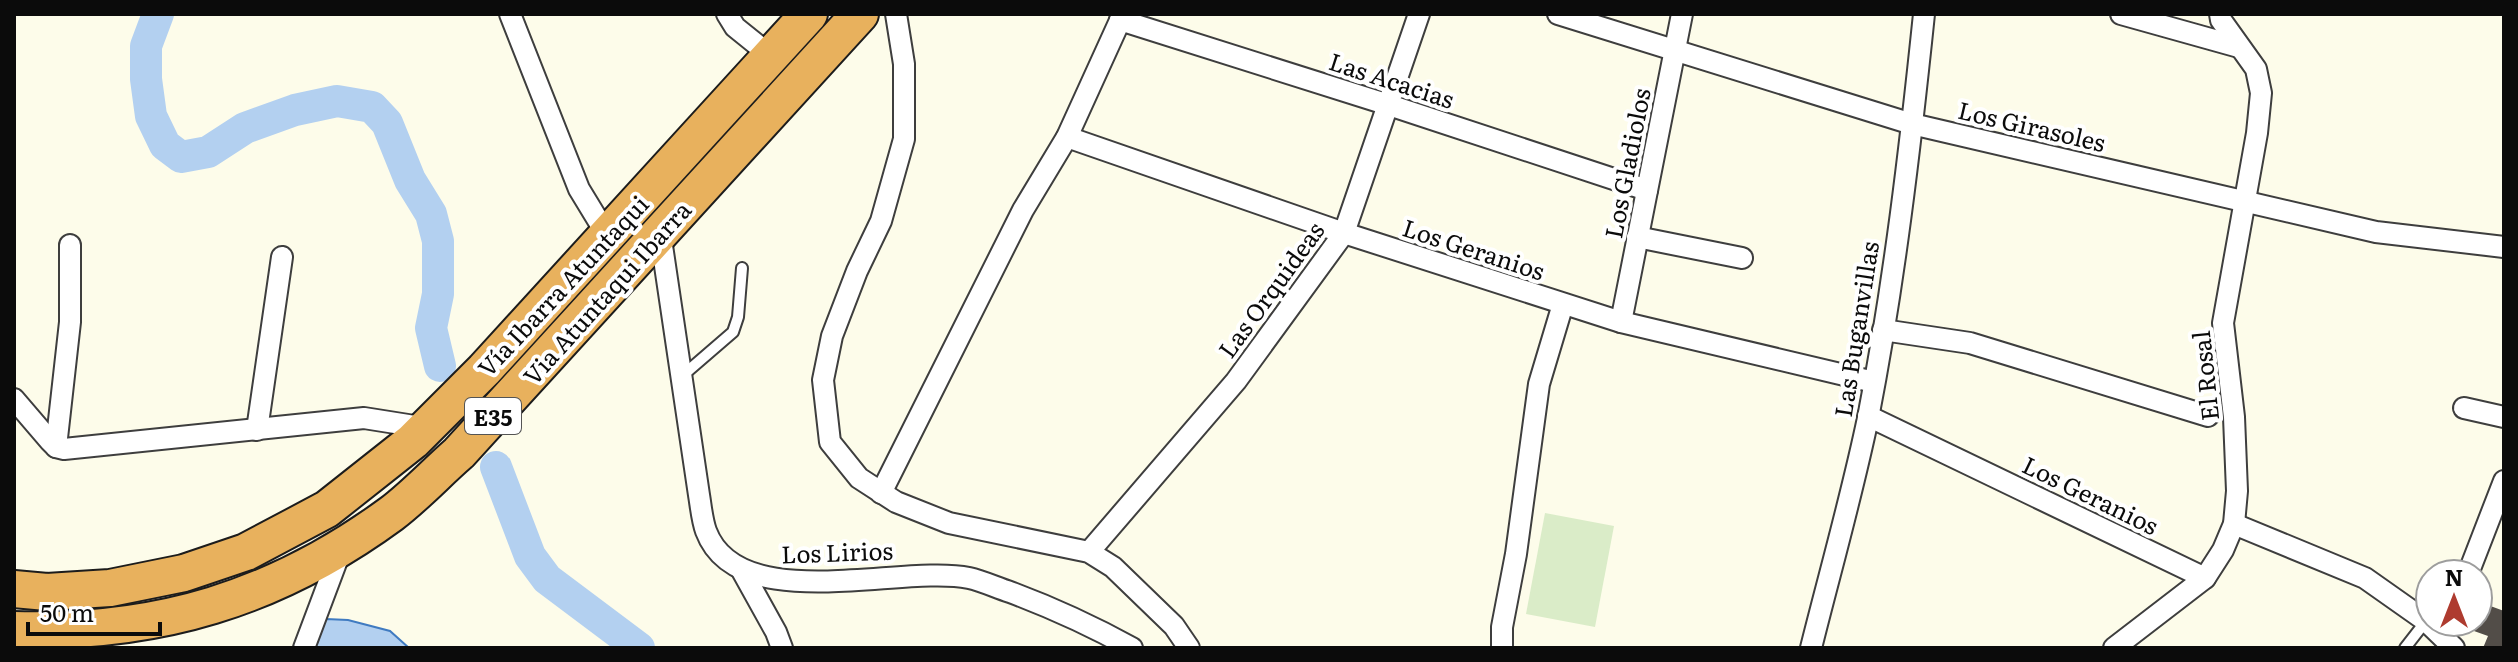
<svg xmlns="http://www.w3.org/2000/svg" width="2518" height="662" viewBox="0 0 2518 662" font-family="Literata,serif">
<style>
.pitch{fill:#daecc8}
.water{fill:#b3d0f0;stroke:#407bc1;stroke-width:2}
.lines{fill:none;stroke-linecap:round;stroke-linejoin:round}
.river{stroke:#b3d0f0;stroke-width:32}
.building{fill:#524d48}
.lane-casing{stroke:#3e3e3e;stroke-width:14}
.street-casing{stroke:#3e3e3e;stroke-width:24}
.highway-casing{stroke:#1c1c1c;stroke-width:40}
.lane{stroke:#fff;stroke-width:10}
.street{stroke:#fff;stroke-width:20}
.highway{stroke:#e8b15d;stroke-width:36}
.labels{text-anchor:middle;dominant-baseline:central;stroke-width:8;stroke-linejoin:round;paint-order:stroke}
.shield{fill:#fff;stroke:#545454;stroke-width:2}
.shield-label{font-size:22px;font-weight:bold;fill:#0b0b0b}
.street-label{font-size:24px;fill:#0b0b0b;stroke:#fff}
</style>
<rect width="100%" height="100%" fill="#fdfcea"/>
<path class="pitch" d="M1545 513 1614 526 1595 627 1526 614Z"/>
<path class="water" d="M326 619 348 620 390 631 409 648H314Z"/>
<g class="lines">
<g class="river">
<path d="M158 14 146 46V79L151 116 165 145 181 157 208 152 245 128 295 110 337 101 372 107 387 123 410 180 431 214 438 241V294L431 328 440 366"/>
<path d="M496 467 530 556 547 579 639 648"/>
</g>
</g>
<path class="building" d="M2485 604 2504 611V648H2483L2488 636 2474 631Z"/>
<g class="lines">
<defs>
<g id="lane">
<path d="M682 376 733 332 738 317 742 268"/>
<path d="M2405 648 2426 621"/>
</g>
<g id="street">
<path d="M510 14 579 189 607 235"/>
<path d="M727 14 735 27 771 56"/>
<path d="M896 14 904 64V139L881 221 857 271 832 336 823 380 830 442 859 478 896 502 949 523 1089 552 1113 567 1174 626 1189 648"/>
<path d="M1558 14 1912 124 2376 232 2504 247"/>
<path d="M2121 14 2239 47"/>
<path d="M1120 20 1389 105 1647 190"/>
<path d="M1067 137 1344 233 1621 322 1874 382"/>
<path d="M660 232 699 495C701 507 702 520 706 531 738 617 901 564 969 578 983 581 997 588 1010 592 1053 608 1092 626 1132 648"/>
<path d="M1637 237 1742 258"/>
<path d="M1621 322 1682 14"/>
<path d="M1883 330 1970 343 2208 416"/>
<path d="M14 399 50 441 56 447 64 449 364 418 427 428"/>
<path d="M2464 408 2504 417"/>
<path d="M1868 416 2205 578"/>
<path d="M257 430 282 257"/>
<path d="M56 447 70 322V245"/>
<path d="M881 493 1023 210 1067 137 1123 14"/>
<path d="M2234 524 2365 578 2426 621 2454 648"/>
<path d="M1089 552 1236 381 1344 233 1419 14"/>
<path d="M741 569 776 632 782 648"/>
<path d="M2468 574 2504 481"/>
<path d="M304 648 342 547"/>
<path d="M1502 648V627L1516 554 1539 384 1563 304"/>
<path d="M1811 648C1830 572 1852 495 1868 418 1894 285 1910 149 1924 14"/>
<path d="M2114 648 2205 578 2223 550 2234 524 2237 491 2234 417 2223 323 2257 133 2261 93 2256 69 2221 20 2220 14"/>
</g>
<g id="highway">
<path d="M14 589 47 592 110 588 184 573 246 552 327 509 413 441 484 370 809 14"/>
<path d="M14 630C157 634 275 599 391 514 415 496 436 473 459 453L860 14"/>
</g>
</defs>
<use href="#lane" class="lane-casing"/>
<use href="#street" class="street-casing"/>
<use href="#highway" class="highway-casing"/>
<use href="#lane" class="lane"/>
<use href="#street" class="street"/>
<use href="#highway" class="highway"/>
</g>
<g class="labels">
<rect class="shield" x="465" y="398" width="56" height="36" rx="6"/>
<g class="shield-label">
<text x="493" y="416">E35</text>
</g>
<g class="street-label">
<text transform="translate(1392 79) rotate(18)">Las Acacias</text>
<text transform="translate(2032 125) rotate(13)">Los Girasoles</text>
<text transform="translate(1626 163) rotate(-79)">Los Gladiolos</text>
<text transform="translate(1474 248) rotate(18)">Los Geranios</text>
<text transform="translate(562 285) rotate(-47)">Vía Ibarra Atuntaqui</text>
<text transform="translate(1270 289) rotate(-54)">Las Orquideas</text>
<text transform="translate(606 292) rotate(-48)">Via Atuntaqui Ibarra</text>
<text transform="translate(1855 329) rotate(-81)">Las Buganvillas</text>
<text transform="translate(2204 376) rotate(-96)">El Rosal</text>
<text transform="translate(2091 494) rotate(26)">Los Geranios</text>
<text transform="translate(837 551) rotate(-2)">Los Lirios</text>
</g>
</g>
<rect width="2518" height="662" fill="none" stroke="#0b0b0b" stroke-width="32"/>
<g transform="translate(2454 598)"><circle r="38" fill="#ffffff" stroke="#9d9d9d" stroke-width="2"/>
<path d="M0-6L14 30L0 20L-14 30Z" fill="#ae3b2f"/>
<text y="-12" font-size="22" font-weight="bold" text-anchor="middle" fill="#0b0b0b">N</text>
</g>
<path d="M28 622v12h132v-12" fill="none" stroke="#0b0b0b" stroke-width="4"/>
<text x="40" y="622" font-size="24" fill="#0b0b0b" stroke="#ffffff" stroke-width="6" paint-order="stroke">50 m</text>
</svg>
